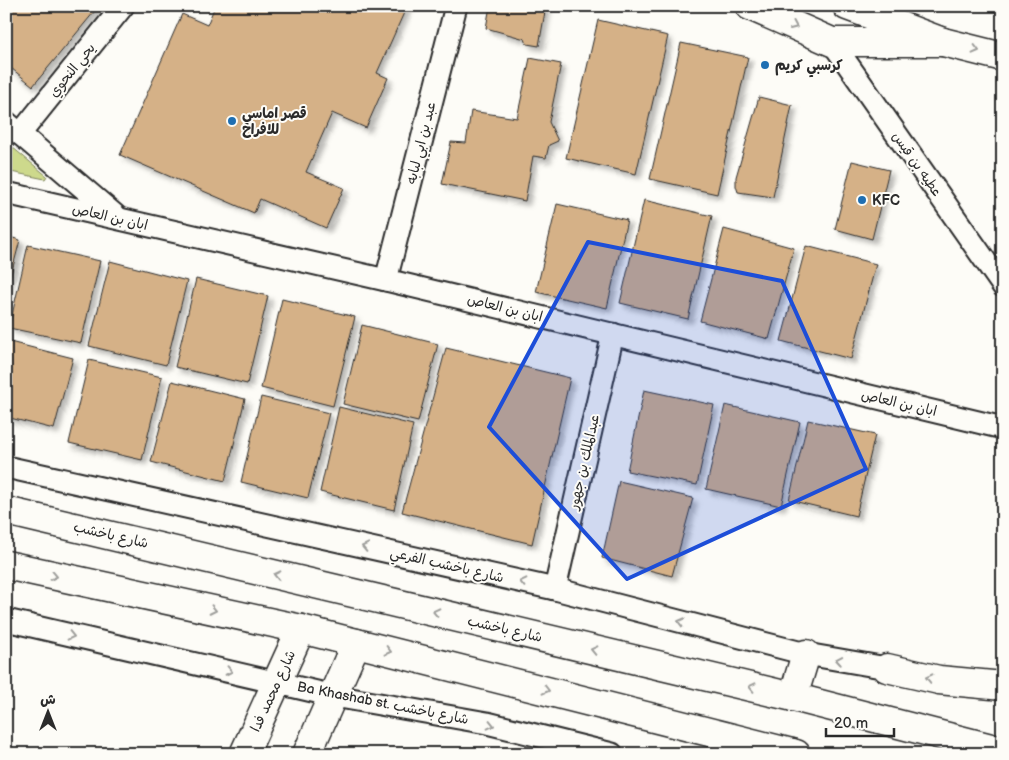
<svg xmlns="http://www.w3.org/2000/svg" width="1009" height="760" viewBox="0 0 1009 760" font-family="'Balsamiq Sans','Playpen Sans Arabic',sans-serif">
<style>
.green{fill:#cdd98c;stroke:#7c825c}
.building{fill:#d5b187;stroke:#2b2b2b;filter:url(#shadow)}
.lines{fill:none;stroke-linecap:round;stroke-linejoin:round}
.minor-casing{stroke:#2b2b2b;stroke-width:25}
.tertiary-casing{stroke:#2b2b2b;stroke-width:31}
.secondary-casing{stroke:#2b2b2b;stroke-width:31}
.primary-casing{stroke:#2b2b2b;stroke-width:31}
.minor{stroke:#fdfcf7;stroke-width:21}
.tertiary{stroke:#fdfcf7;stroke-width:28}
.secondary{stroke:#fdfcf7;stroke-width:28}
.primary{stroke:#fdfcf7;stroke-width:28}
.oneway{stroke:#9e9e9b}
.marked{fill:#1d4ed8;fill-opacity:0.2;stroke:#1d4ed8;stroke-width:4;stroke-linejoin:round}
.poi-dot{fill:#1f6fb2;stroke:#fdfcf7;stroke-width:2}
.labels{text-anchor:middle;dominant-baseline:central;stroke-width:4;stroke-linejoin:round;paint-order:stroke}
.poi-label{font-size:14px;font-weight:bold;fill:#2b2b2b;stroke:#fdfcf7;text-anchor:start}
.street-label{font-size:14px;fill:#2b2b2b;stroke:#fdfcf7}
</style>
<defs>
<filter id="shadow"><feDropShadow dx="4.5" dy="4.5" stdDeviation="2.5" flood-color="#0004"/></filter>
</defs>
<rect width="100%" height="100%" fill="#fdfcf7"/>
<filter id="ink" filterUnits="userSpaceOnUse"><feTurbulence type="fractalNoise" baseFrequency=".02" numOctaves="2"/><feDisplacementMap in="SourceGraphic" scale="10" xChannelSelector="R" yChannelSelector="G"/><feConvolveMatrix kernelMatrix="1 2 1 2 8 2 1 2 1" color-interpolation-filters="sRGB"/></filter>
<g filter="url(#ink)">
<path class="green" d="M6 142 47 176 45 179 6 171Z"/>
<g class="building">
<path d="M6 6H99L33 86 6 64Z"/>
<path d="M215 6H407L377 73 388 78 366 128 332 113 306 172 344 188 326 228 260 199 254 213 120 155 182 14 207 25Z"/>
<path d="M490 6H546L539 46 527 44 525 39 486 28Z"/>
<path d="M598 20 668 36 636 174 566 158Z"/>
<path d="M681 43 748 57 717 194 650 179Z"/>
<path d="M530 58 561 64 549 122 558 141 549 145 546 158 533 156 525 201 442 184 451 142 466 143 471 111 517 118Z"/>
<path d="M759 97 792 105 773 197 738 192 736 186V177Z"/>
<path d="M852 161 889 170 872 239 835 229Z"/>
<path d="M644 200 712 216 688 319 620 303Z"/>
<path d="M557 204 627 220 607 308 536 292Z"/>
<path d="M724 229 794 248 769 339 700 321Z"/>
<path d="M6 236 20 240 6 294Z"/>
<path d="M28 245 100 261 81 343 9 328Z"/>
<path d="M806 246 876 264 851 359 781 341Z"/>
<path d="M110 261 187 281 166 365 89 346Z"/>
<path d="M196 279 268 296 247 384 175 367Z"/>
<path d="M282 299 355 317 333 406 261 388Z"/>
<path d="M362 325 438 344 418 422 343 404Z"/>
<path d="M6 341 73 358 54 429 6 417Z"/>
<path d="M446 348 570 378 532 544 402 512Z"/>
<path d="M89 360 162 377 142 460 69 443Z"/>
<path d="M172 381 245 399 225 481 151 462Z"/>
<path d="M644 390 714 405 697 485 627 471Z"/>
<path d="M261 397 329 413 308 498 241 482Z"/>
<path d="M725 405 800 422 781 506 706 489Z"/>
<path d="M339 407 413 425 394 510 320 492Z"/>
<path d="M808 420 875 435 856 516 789 500Z"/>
<path d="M619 481 693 498 672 576 602 558Z"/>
</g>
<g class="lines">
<defs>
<g id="minor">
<path d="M832 42 1003 286"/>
<path d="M6 122 116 216"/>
<path d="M20 134 123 6"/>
<path d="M6 193 386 280 1003 428"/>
<path d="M386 280 456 6"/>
<path d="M6 467 555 589 806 654 887 668"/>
<path d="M555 589 613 334"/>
<path d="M6 620 334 696 487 723 612 754"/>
</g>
<g id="tertiary">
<path d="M244 754 301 629"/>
<path d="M307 754 356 643"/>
</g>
<g id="secondary">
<path d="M750 6 832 42H943"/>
<path d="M847 6 943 42 1003 57"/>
<path d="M6 511 793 697 1003 751"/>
<path d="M6 565 301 629 796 754"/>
<path d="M793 697 806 654"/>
</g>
<g id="primary">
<path d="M887 668 939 680 1003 686"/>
<path d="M792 753 793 754"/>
</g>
</defs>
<use href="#minor" class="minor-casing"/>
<use href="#tertiary" class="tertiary-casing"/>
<use href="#secondary" class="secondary-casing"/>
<use href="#primary" class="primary-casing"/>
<use href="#minor" class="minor"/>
<use href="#tertiary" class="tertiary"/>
<use href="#secondary" class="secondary"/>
<use href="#primary" class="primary"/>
</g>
<defs><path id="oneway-chevron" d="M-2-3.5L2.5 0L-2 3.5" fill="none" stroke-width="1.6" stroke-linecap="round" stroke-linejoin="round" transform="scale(1.25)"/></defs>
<g class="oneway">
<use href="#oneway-chevron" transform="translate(794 26) rotate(24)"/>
<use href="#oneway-chevron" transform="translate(976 50) rotate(14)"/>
<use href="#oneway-chevron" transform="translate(365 547) rotate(-167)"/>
<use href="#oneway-chevron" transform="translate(277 575) rotate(-167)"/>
<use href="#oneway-chevron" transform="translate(54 576) rotate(12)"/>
<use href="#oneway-chevron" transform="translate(523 582) rotate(-167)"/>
<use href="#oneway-chevron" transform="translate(213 610) rotate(12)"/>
<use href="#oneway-chevron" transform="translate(436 612) rotate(-167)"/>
<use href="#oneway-chevron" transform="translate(681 622) rotate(-166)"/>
<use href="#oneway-chevron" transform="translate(71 636) rotate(13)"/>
<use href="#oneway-chevron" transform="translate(594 650) rotate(-167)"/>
<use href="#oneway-chevron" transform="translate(388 651) rotate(14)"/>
<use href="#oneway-chevron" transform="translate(839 660) rotate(-170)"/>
<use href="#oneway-chevron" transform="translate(229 671) rotate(12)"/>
<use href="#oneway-chevron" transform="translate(929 678) rotate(-167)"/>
<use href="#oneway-chevron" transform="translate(752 687) rotate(-167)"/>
<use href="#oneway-chevron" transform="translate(546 690) rotate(14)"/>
<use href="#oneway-chevron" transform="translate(491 725) rotate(13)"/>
</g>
</g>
<path class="marked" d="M588 242 782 281 866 469 627 579 489 427Z"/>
<g class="poi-dot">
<circle cx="765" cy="65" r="5"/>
<circle cx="232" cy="121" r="5"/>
<circle cx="862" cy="200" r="5"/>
</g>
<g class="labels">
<g class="poi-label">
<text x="775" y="65">كرسبي كريم</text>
<text x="242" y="113">قصر اماسي<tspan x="242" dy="16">للافراح</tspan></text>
<text x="872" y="200">KFC</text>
</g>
<g class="street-label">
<text transform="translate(72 70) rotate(-51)">يحي النحوي</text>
<text transform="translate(421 143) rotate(-76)">عبد بن ابي لبابه</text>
<text transform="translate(917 164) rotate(55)">عطيه بن قيس</text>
<text transform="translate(110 217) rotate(13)">ابان بن العاص</text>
<text transform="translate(505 308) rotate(14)">ابان بن العاص</text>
<text transform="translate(899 403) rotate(13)">ابان بن العاص</text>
<text transform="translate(584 462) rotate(-77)">عبدالملك بن جهور</text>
<text transform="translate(111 535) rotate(13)">شارع باخشب</text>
<text transform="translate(447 565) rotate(13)">شارع باخشب الفرعي</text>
<text transform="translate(505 629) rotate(13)">شارع باخشب</text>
<text transform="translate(273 691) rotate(-65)">شارع محمد فدا</text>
<text transform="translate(383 703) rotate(11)">Ba Khashab st. شارع باخشب</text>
</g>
</g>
<rect width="1009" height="760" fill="none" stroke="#fdfcf7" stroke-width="25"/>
<rect x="12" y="12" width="984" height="735" fill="none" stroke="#2b2b2b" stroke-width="2" filter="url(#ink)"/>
<g transform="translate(48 712)" stroke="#fdfcf7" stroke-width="4" paint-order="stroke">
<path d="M0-4L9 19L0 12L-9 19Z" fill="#2b2b2b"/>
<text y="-8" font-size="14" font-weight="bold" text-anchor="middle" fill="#2b2b2b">ش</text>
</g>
<path d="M826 728v8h68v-8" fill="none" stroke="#2b2b2b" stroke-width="2.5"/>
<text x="834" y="728" font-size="15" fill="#2b2b2b" stroke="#fdfcf7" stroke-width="4" paint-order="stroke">20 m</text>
</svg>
